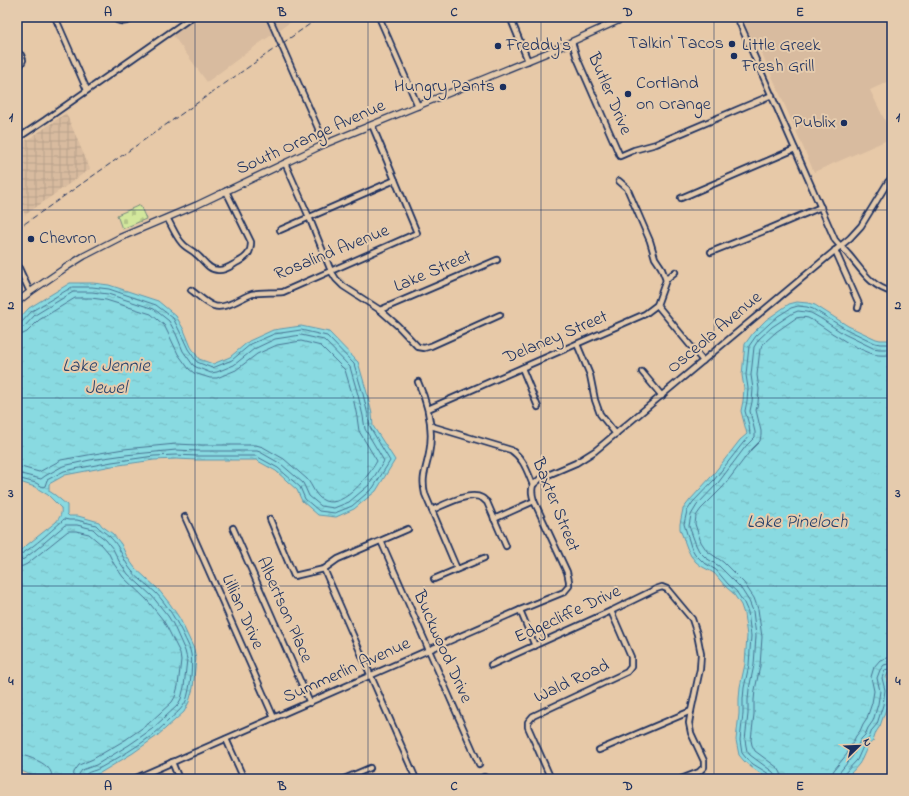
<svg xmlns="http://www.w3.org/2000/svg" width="909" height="796" viewBox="0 0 909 796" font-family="'Indie Flower',sans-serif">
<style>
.built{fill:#d8bb9f}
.industrial{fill:url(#industrial-grid)}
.cemetery{fill:url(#cemetery-stones);stroke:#768b7d}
.water{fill:url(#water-ripples);stroke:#5d96ad}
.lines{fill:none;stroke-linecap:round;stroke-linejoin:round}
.shore{stroke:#477392;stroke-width:1}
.minor-casing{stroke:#1b2f5e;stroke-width:8}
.major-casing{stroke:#1b2f5e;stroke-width:8}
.minor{stroke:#e5cbad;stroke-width:4.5}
.major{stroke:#e5cbad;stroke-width:5.5}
.rail{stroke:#1b2f5e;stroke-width:1;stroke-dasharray:6 3;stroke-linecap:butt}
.grid{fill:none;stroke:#1b2f5e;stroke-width:1;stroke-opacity:0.55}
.poi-dot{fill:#1b2f5e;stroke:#e5cbad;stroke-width:1.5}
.labels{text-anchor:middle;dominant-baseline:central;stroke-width:4;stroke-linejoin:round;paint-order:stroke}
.poi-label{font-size:18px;fill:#1b2f5e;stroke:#e5cbad;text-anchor:start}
.street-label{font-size:18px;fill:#1b2f5e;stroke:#e5cbad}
.water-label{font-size:19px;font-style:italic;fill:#26406b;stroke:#e5cbad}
.neatline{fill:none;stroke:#1b2f5e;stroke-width:1.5}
.grid-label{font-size:13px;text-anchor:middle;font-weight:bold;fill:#1b2f5e}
</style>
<defs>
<pattern id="industrial-grid" width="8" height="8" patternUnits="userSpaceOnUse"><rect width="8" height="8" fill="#d8bb9f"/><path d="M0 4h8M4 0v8" fill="none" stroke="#b9a18b"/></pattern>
<pattern id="cemetery-stones" width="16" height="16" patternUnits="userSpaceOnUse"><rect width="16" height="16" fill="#d2e79c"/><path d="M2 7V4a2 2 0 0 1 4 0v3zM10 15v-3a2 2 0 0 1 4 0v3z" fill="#b4c689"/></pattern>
<pattern id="water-ripples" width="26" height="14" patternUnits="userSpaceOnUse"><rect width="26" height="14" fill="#89dae1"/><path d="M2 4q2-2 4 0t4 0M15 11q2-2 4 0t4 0" fill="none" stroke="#76bbc3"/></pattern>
</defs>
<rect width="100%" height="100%" fill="#e7c9a8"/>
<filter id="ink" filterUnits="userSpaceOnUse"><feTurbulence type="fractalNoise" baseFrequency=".025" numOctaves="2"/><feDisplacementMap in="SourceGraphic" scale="8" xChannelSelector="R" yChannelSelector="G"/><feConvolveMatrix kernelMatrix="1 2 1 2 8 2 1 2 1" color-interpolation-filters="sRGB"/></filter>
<g filter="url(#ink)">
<g class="built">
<path d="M196 17H298L257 45 207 82 172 34Z"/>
<path d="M742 17H892V80L870 90 892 135V138L814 172 757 42 754 44Z"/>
</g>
<path class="industrial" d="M66 113 90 169 25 215 17 195V144L29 139Z"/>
<path class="cemetery" d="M140 205 146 219 122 229 117 215Z"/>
<g class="water">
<path d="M70 283H93L109 285 158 301 176 316 184 330 191 347 199 359 213 364 230 357 249 341 273 330 301 326 329 332 358 362 367 393 372 414 373 426 395 460 376 491 354 509 336 517 318 515 302 501 297 490 276 471 256 460H197L176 459 154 460 112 466 65 475 49 484V491L55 495 67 505V514L69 516H78L99 522 102 526 113 534 121 544 127 557 135 568 158 589 170 604 180 619 194 649 196 659 193 688 189 702 184 712 157 736 133 753 100 773 81 779H46L38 778 17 769V553L56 522C60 517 62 514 61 508L48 495 35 487 17 481V321L29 308Z"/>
<path d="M797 302 808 303 815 305 848 326 876 339 880 340H892V672L888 673 886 678 889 690 887 706 880 726 876 732 873 741C866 745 864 757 859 764 855 769 850 774 845 779H769L751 767 744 761 739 755 736 740 739 714V699L740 687 745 664 747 636 744 614 741 605 733 593 726 587 714 573 701 566 696 562 691 556 687 548 680 529V524L683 509 690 500 711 477 740 440 747 434 741 411 743 401 744 388 742 375 745 344 753 333 766 320 789 304Z"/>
</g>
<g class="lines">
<g class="shore">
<path d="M17 324 21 323 32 311 72 287H92L109 289 156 305 173 318 180 332 188 349 197 362 212 368 215 367 232 360 251 344 274 334 301 330 327 336 354 364 363 394 368 415 370 427 390 461 373 488 352 506 335 513 319 511 305 499 300 487 278 468 256 456H197L176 455 154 456 112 462 64 471 47 480 45 486 43 487 36 483 17 478"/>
<path d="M17 329 24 327 35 315 73 292H92L108 294 154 309 169 321 176 334 183 351 193 365 196 367 211 373 217 372 234 365 254 349 275 339 301 335 324 340 350 367 358 395 363 416 365 429 384 461 369 485 349 502 334 508 321 506 309 496 305 487 303 483 281 464 260 452 257 451H197L176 450 125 455 90 460 63 466 45 476 41 479 17 473"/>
<path d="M17 335 23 334 27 332 39 320 75 298H91L106 300 151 314 164 325 170 337 178 354 189 369 194 373 210 378H217L236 370 257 354 277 345 301 341 321 346 345 370 353 397 357 417 359 431 377 461C369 475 345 508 325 501 315 497 313 486 307 479L284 459 263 447 256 445H197L176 444 124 449 88 455 61 460 39 472 21 467H17"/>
<path d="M17 556C26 554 57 526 64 519L69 520H77L96 525C100 530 105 532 110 537 120 546 123 560 131 570 138 579 148 585 156 593 168 606 176 620 184 636 186 641 189 645 190 650 194 661 190 690 186 701 182 709 176 714 170 719 165 724 160 729 154 734 137 747 118 758 100 768 94 772 84 771 84 779"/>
<path d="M17 561 24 559 38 548 65 525H77L93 529 97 533 106 540 113 549 119 561 128 574 152 596 168 616 173 624 185 651 187 659 184 687 181 699 177 706 152 729 129 745 96 765 82 770 79 774V779"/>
<path d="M17 567 23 566 27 564 68 531H76L89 534 102 545 108 552 114 564 123 577 147 600 163 620 167 627 180 653 181 660 178 686 175 697 172 702 148 724 125 740 93 759 79 765 74 772 73 779"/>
<path d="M17 754C24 755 42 761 47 767 51 770 52 774 52 779"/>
<path d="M771 779 770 776 769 774 753 764 746 758 742 753 741 747 740 740 743 714V699L744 688 749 665 751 636 748 612 744 603 736 591 728 584 716 570 703 562 695 554 691 547 684 524 687 511 693 502 714 480 743 443 750 435 749 425 745 411 747 401 748 388 746 375 749 346 756 336 769 324 778 316 791 308 798 306 807 307 813 309 846 329 875 343 880 344H892"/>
<path d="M776 779 775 775 773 772 750 755 747 751 746 746 745 740 748 714V700L749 689 754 665 756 636 753 611 749 601 740 587 719 566 706 558 699 551 696 545 689 526 691 515 697 505 718 483 746 446 755 437V432L750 411 752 402 753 389 751 375 754 347 759 339 772 327 793 313 798 311 806 312 811 313 820 318 844 334 873 348 879 349H892"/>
<path d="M782 779 781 773 778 768 755 751 752 745 751 740 754 714V700L755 690 760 666 762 637 758 609 754 598 744 583 723 562 707 551 701 542 695 524 696 516 701 509 723 487 751 450 760 441 761 435V431L756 410 758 403 759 389 757 375 760 349 764 343 776 332 796 318C800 317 804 317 808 318 819 323 829 332 840 338 849 344 860 349 870 353 877 356 885 355 892 355"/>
<path d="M831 779 832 774 834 770 847 754 856 736 860 731 863 724 867 718 872 703 874 691 871 677 874 667 880 660 887 658 892 657"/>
<path d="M837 779 839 773 852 757 861 739 865 735 868 728 873 721 878 704 880 691 877 678 880 670 884 665 892 663"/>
<path d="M843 779V775L857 760 865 742 869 738 872 730 877 724 883 705 885 690 882 678 885 670 892 668"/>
</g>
<defs>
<g id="minor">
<path d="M55 17 87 90"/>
<path d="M116 17 117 20C125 23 128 21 135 17"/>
<path d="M269 17 325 144"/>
<path d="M379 17 418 106"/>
<path d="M510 17 528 61"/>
<path d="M737 17 835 240C839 245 844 249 848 254 862 270 870 286 892 292"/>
<path d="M572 42 577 58 620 156 634 150 656 144 772 95"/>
<path d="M17 53 21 55 23 60 21 64 18 66 17 65"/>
<path d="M17 137 24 134 45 120 192 17"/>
<path d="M285 163 309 217 331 271 336 279 343 286 380 310 398 326 418 347 424 348 431 346 500 315"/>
<path d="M619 181 627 188 650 241 655 258 661 267 666 280"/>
<path d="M681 198 795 149"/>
<path d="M167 218C172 226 175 235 181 242 185 248 191 249 196 254 203 259 208 270 218 270 225 271 232 265 238 262 247 257 251 253 251 242L226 191"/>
<path d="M280 230 395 180"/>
<path d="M835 250 859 304 858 308"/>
<path d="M711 252 769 229 821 207"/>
<path d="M17 264 30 292"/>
<path d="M191 290C198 295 207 304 214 306 225 310 242 297 252 294 260 292 274 293 283 292L417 233 372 125"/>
<path d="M657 305 703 361"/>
<path d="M380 310 497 260"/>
<path d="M577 344 590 375 595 400 600 414 616 434"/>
<path d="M522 368 538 407"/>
<path d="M642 372 662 396"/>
<path d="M418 382C429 406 434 429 429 454 426 470 421 477 425 494L457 569"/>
<path d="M428 409 645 314 657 305 666 280 669 277 675 272"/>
<path d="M533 485 541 478 576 463 595 451 850 238 861 226 888 182 892 178"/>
<path d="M432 510C444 505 469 491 482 498 484 499 485 501 487 502L506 546"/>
<path d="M185 517 274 718"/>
<path d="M270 519 294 576 324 569 338 559 408 529"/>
<path d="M494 519 534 501"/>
<path d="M233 528 310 703"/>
<path d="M381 541 479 764"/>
<path d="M324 569 416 779"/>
<path d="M434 579 484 558"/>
<path d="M520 610 535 646"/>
<path d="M491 665 611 611 656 589 662 587 667 589 692 619 697 634 701 654 700 669 691 711 689 723 691 733 704 761V767L699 772 681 779"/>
<path d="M226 739 244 779"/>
<path d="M599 750 691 711"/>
<path d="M172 762 179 779"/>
<path d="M484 777V779"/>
<path d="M134 779 520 610 564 592 569 586V581L567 572 534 501C532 495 531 491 533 485 527 471 524 459 511 450L431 426"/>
<path d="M344 779 370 768"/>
<path d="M551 779 528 727V722L533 716 627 672 631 667V657L611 611"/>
</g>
<path id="major" d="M17 302 30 292 68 266 84 256 119 238 197 205 325 144 549 52 626 17"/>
</defs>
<use href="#minor" class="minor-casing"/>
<use href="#major" class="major-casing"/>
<use href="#minor" class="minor"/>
<use href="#major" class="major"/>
<path class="rail" d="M17 229 320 17"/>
</g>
</g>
<path class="grid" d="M195 17V779M368 17V779M541 17V779M714 17V779M17 210H892M17 398H892M17 586H892"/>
<g class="poi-dot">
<circle cx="732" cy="44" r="4"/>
<circle cx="498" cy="46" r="4"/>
<circle cx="734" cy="56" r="4"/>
<circle cx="503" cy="87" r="4"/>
<circle cx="628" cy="94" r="4"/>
<circle cx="844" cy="123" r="4"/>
<circle cx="31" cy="239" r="4"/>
</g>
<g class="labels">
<g class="poi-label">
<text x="724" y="44" text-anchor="end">Talkin' Tacos</text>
<text x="506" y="46">Freddy's</text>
<text x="742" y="46">Little Greek<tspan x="742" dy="21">Fresh Grill</tspan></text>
<text x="636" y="84">Cortland<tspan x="636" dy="21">on Orange</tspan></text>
<text x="495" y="87" text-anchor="end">Hungry Pants</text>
<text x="836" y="123" text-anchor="end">Publix</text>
<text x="39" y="239">Chevron</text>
</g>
<g class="street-label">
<text transform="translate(609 94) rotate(67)">Butler Drive</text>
<text transform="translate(311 138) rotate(-24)">South Orange Avenue</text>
<text transform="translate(332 253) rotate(-22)">Rosalind Avenue</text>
<text transform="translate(433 272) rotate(-23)">Lake Street</text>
<text transform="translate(715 333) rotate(-40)">Osceola Avenue</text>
<text transform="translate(556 338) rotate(-23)">Delaney Street</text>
<text transform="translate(555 505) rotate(68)">Baxter Street</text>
<text transform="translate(284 610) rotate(66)">Albertson Place</text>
<text transform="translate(242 612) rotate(66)">Lillian Drive</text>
<text transform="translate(568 615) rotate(-25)">Edgecliffe Drive</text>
<text transform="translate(442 647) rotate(66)">Buckwood Drive</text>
<text transform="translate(347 671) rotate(-24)">Summerlin Avenue</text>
<text transform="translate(572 682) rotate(-25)">Wald Road</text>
</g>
<g class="water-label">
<text x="106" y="366">Lake Jennie<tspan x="106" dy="22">Jewel</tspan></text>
<text x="797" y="522">Lake Pineloch</text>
</g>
</g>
<rect width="909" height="796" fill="none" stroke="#e5cbad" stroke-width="44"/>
<g transform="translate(859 746) rotate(67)" stroke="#e5cbad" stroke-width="3" paint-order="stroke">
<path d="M0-3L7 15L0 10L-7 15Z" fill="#1b2f5e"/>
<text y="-6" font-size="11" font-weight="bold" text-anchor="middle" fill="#1b2f5e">N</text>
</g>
<rect x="22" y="22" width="865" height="752" class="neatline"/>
<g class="grid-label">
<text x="108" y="16">A</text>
<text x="282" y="16">B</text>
<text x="454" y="16">C</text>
<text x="628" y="16">D</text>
<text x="800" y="16">E</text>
<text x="11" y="121">1</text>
<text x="898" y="121">1</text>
<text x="11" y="309">2</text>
<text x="898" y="309">2</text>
<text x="11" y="497">3</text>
<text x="898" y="497">3</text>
<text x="11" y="685">4</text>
<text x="898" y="685">4</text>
<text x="108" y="790">A</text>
<text x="282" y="790">B</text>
<text x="454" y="790">C</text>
<text x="628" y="790">D</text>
<text x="800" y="790">E</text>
</g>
</svg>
